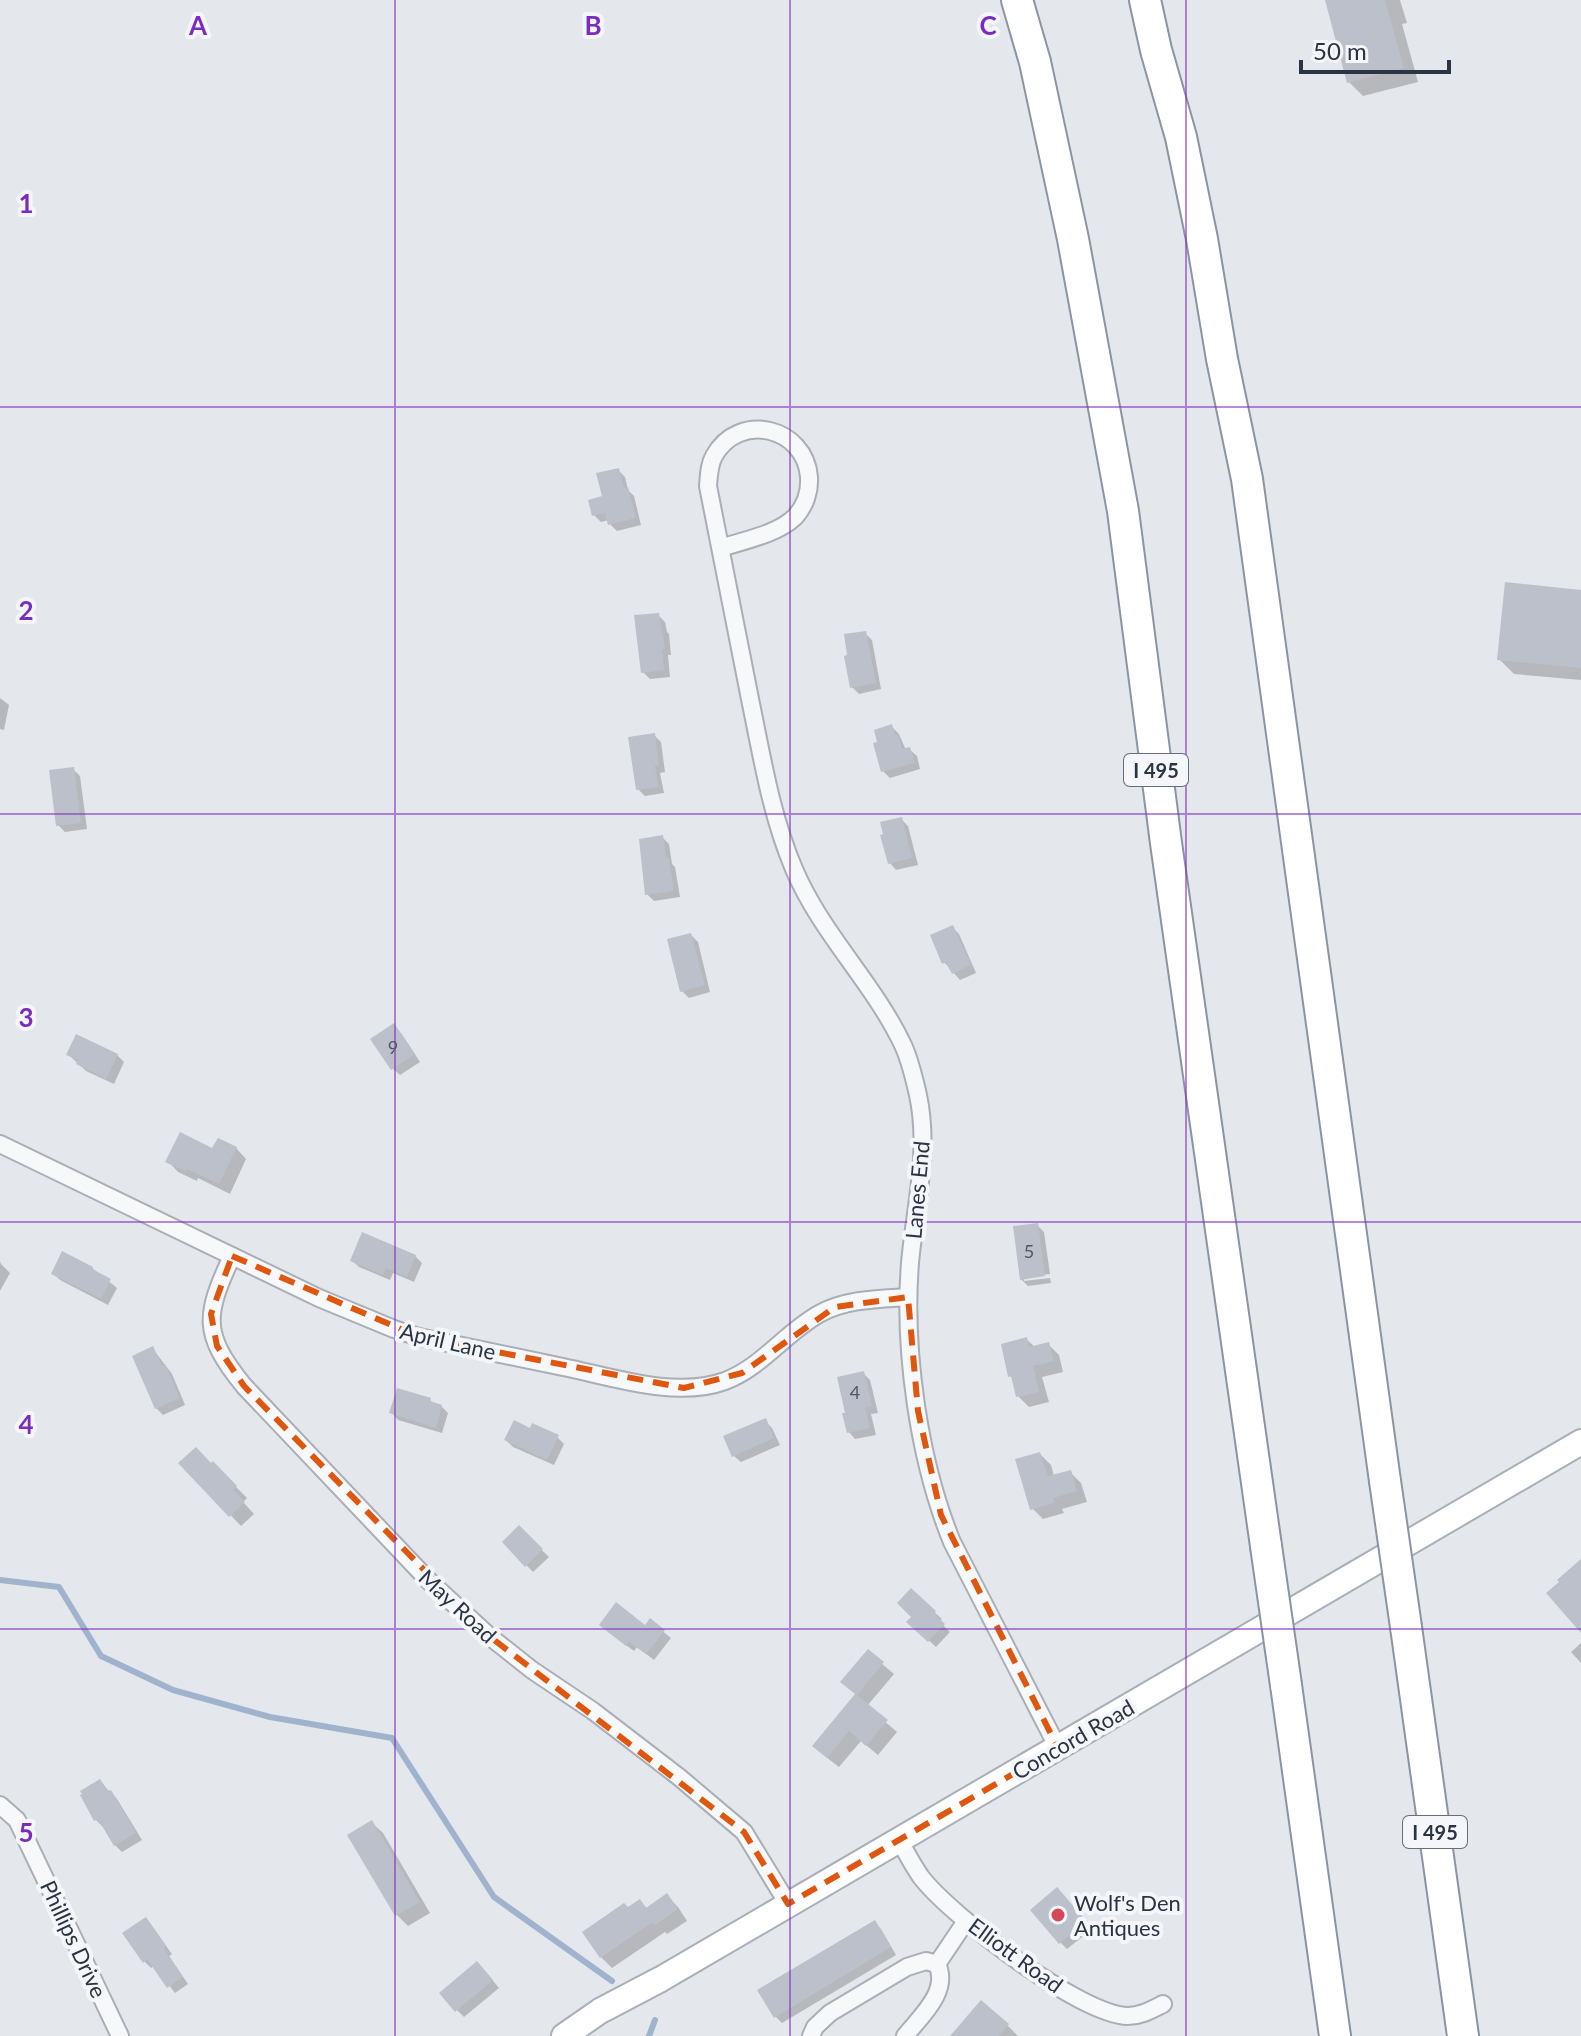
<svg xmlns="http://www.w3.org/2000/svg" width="1581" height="2036" viewBox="0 0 1581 2036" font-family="Lato,sans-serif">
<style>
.shadow{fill:#0003}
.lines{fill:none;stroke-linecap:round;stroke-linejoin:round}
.stream{stroke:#9fb4cc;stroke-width:6}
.building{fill:#bbc0ca}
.minor-casing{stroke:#a9aeb7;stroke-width:20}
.secondary-casing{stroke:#a9aeb7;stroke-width:28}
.motorway-casing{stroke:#8b94a3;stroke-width:34}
.minor{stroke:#f7f8fa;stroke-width:16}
.secondary{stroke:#fff;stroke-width:24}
.motorway{stroke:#fff;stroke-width:30}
.motorway-bridge-casing{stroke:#8b94a3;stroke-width:34;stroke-linecap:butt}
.motorway-bridge{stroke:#fff;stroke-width:30}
.marked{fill:none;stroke:#df570f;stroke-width:6;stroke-dasharray:16 10;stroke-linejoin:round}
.grid{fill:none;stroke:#7b2cbf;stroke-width:2;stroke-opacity:0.55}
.poi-dot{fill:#d1495b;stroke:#f4f6f9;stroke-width:3}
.labels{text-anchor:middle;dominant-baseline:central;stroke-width:8;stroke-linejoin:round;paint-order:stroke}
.number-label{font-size:18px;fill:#4f5766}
.shield{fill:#f4f6f9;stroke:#676e7b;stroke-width:2}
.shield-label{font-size:20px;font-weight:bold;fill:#2b3445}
.street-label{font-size:22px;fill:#2b3445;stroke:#f4f6f9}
.poi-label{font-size:22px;fill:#2b3445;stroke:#f4f6f9;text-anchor:start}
.grid-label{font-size:26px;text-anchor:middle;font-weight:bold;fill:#7b2cbf;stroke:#f4f6f9;stroke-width:8;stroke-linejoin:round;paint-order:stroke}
</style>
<rect width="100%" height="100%" fill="#e4e7ec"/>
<g class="shadow">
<path d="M1328 0H1400L1407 23 1402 24 1418 82 1363 96 1349 82Z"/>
<path d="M618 470 625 477 628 490 634 496 641 525 617 531 610 524 609 520 601 522 594 515Z"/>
<path d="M1581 592V680L1514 674 1499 659Z"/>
<path d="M658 615 665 622 667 632 669 634 671 655H668L670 677 650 679 643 672Z"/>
<path d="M865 633 872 640 881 689 859 694 852 687Z"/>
<path d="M0 698 9 705 4 730 0 729Z"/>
<path d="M892 727 899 734 906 750H910L917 756 920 769 890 778 883 771Z"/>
<path d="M654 735 661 742 665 772 660 773 664 793 645 796 638 789Z"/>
<path d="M73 769 80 776 87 829 65 832 58 825Z"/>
<path d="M901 819 908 826 918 865 896 870 890 863Z"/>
<path d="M662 837 669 844 672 864 675 867 680 897 654 901 647 894Z"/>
<path d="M952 927 959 934 976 973 960 980 944 962Z"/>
<path d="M691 935 698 942 710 992 689 998 682 991Z"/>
<path d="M401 1033 420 1062 400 1075 393 1069Z"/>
<path d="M69 1055H117L124 1062 114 1084 86 1071Z"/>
<path d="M236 1148 246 1159 230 1194 198 1178 197 1181 178 1172 168 1161 213 1151Z"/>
<path d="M1037 1225 1044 1232 1050 1274 1024 1277V1281L1050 1278 1051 1283 1028 1286 1021 1279Z"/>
<path d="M415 1256 422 1263 414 1282 393 1273 390 1280 359 1267 352 1260Z"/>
<path d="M0 1261 1 1264 10 1273 0 1291Z"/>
<path d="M92 1268 117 1288 108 1305 60 1280 54 1274Z"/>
<path d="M1026 1339 1035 1347 1048 1344 1059 1355 1063 1372 1042 1377 1049 1402 1029 1407 1018 1396 1014 1379 1010 1376Z"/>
<path d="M153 1349 172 1374 185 1405 163 1415 156 1408Z"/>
<path d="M863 1373 870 1380 878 1413 871 1414 876 1435 855 1439 849 1432Z"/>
<path d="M430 1400 434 1404 441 1406 448 1413 442 1433 398 1420 392 1413Z"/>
<path d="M765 1421 772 1428 780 1445 741 1462 734 1456Z"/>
<path d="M531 1431 557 1437 564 1444 554 1465 513 1447 506 1440Z"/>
<path d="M1040 1454 1051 1465 1054 1476 1070 1472 1081 1483 1087 1502 1062 1509 1064 1513 1043 1519 1032 1508Z"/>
<path d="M181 1463 211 1465 213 1464 247 1498 243 1502 254 1514 241 1526Z"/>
<path d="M519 1528 549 1557 533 1572 504 1542Z"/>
<path d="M911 1591 942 1619 939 1621 950 1632 936 1647 909 1622 914 1617Z"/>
<path d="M650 1621 671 1638 654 1660 637 1647 634 1651 608 1632 646 1627Z"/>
<path d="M1581 1643V1663L1571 1652Z"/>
<path d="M868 1652 894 1674 867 1706 897 1732 878 1755 861 1741 839 1767 826 1757 856 1695Z"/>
<path d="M100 1782 117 1799 142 1840 122 1852 115 1845 105 1826 103 1827 96 1820 83 1796Z"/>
<path d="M372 1823 383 1833 430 1913 408 1926 397 1915Z"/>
<path d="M667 1896 678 1907 687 1921 667 1934 665 1932 612 1968 601 1957 628 1910 640 1902 648 1909Z"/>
<path d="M1064 1896 1092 1929 1067 1949 1060 1942Z"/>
<path d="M146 1919 172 1954 169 1956 188 1984 175 1993 154 1966 151 1968 144 1961Z"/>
<path d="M874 1922 881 1929 896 1955 782 2023 775 2016Z"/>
<path d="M484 1970 499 1988 464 2017 457 2010Z"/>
<path d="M1008 2026 1018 2036H953Z"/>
</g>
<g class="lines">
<g class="stream">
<path d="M0 1580 59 1587 101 1656 173 1690 270 1717 392 1738 494 1897 612 1981"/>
<path d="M649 2036 655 2020"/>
</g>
</g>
<g class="building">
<path d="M1325 0H1385L1404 68 1347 83Z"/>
<path d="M619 468 624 488 628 487 636 518 608 525 605 513 592 516 588 500 602 496 596 473Z"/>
<path d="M1505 582 1581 590V668L1497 660Z"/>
<path d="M659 613 665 649H662L664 670 641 673 634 615Z"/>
<path d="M866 631 876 683 850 688 844 656 847 655 844 634Z"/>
<path d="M892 724 895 735 898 734 902 749 910 747 915 763 881 772 873 743 877 742 874 730Z"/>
<path d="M655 733 659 765 655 766 658 787 636 790 628 737Z"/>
<path d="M74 767 81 823 56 826 49 770Z"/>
<path d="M902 817 912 858 888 864 880 835 883 834 880 822Z"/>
<path d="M663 835 666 858H669L674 891 645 895 639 839Z"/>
<path d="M953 925 971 965 952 974 946 962 942 964 930 935Z"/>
<path d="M691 933 705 985 680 992 667 939Z"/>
<path d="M394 1023 415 1054 391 1070 370 1039Z"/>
<path d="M76 1034 118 1054 106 1079 76 1064 78 1060 66 1055Z"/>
<path d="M180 1132 212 1148 218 1138 237 1147 219 1184 187 1169 185 1171 165 1162Z"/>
<path d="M1038 1223 1045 1276 1020 1280 1013 1226Z"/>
<path d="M362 1232 416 1255 407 1277 386 1268 383 1275 350 1261Z"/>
<path d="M62 1251 93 1267 92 1269 111 1279 101 1299 51 1274Z"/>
<path d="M1027 1337 1029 1347 1049 1342 1054 1361 1033 1366 1039 1392 1016 1397 1011 1376 1008 1377 1001 1344Z"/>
<path d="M153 1346 162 1366 165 1364 180 1398 155 1409 132 1356Z"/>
<path d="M864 1371 872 1406 865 1408 870 1428 847 1433 842 1413H845L837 1377Z"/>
<path d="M397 1388 431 1398 430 1401 442 1405 436 1428 389 1413Z"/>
<path d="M766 1418 774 1438 732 1457 723 1436Z"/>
<path d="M514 1420 530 1428 532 1423 559 1435 547 1460 504 1440Z"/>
<path d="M196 1447 211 1463 213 1461 237 1486 233 1490 245 1502 229 1517 178 1463Z"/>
<path d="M1040 1452 1048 1476 1071 1470 1077 1491 1053 1498 1054 1503 1030 1510 1015 1459Z"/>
<path d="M519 1525 543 1549 525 1567 502 1542Z"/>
<path d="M1581 1559V1633L1546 1593 1559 1582 1557 1580Z"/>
<path d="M911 1588 936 1611 934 1613 945 1624 928 1642 906 1622 911 1617 897 1603Z"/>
<path d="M616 1602 645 1625 650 1618 665 1630 646 1654 629 1642 626 1646 599 1625Z"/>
<path d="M868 1649 884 1662 857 1695 888 1720 866 1746 849 1731 827 1758 812 1746 855 1694 840 1682Z"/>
<path d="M100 1779 108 1791 111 1790 136 1833 114 1846 98 1819 94 1821 80 1795 82 1794 80 1791Z"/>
<path d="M372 1820 420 1902 395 1916 347 1835Z"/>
<path d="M1057 1887 1086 1921 1059 1944 1030 1910Z"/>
<path d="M667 1893 678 1909 655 1925 653 1922 600 1958 582 1932 624 1903 628 1907 640 1899 646 1908Z"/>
<path d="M146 1917 167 1947 164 1949 183 1977 167 1988 147 1959 143 1963 122 1933Z"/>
<path d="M875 1920 891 1947 774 2018 757 1990Z"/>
<path d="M477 1961 493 1980 455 2012 439 1993Z"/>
<path d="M981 2000 1009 2024 999 2036H950Z"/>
</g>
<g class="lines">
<defs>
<g id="minor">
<path d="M721 548C744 540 776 535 795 517 805 506 810 491 809 477 805 427 739 411 714 456 709 465 709 475 708 486 722 557 736 628 750 699 762 757 771 815 794 869 821 933 872 981 902 1043 910 1059 914 1078 918 1095 930 1151 915 1207 910 1263 903 1351 919 1461 952 1542L1058 1748"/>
<path d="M0 1144 319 1298 394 1329 419 1337C467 1347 515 1357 563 1367 612 1377 676 1399 725 1381 762 1367 785 1333 819 1314 846 1299 878 1299 908 1297"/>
<path d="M232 1256C205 1315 201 1333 244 1386L431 1583 489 1636 532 1670 593 1711 679 1777 744 1832 788 1904"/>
<path d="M0 1805 17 1820 120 2036"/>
<path d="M899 1840C906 1852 913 1866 921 1877 951 1916 1080 2015 1128 2016 1141 2016 1151 2010 1163 2004"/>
<path d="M937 1964 966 1921"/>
<path d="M811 2036 815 2027 830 2013 907 1967 926 1961 937 1964"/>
<path d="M905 2036C921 2016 950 1991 937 1964"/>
</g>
<path id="secondary" d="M564 2036 600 2011 661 1979 1581 1442"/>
<g id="motorway">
<path d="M1017 0 1035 62 1073 239 1123 511 1166 843 1266 1546"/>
<path d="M1145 0 1156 50 1181 137 1202 239 1222 359 1247 479 1385 1481"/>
<path d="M1406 1627 1463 2036"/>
<path d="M1286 1685 1335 2036"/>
</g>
</defs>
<use href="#minor" class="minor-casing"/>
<use href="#secondary" class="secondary-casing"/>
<use href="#motorway" class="motorway-casing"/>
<use href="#minor" class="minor"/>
<use href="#secondary" class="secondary"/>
<use href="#motorway" class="motorway"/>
<defs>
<g id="motorway-bridge">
<path d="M1385 1481 1406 1627"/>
<path d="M1266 1546 1286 1685"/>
</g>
</defs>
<use href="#motorway-bridge" class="motorway-bridge-casing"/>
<use href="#motorway-bridge" class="motorway-bridge"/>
</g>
<path class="marked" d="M232 1256 419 1337 684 1388 742 1373 835 1307 908 1297 918 1411 941 1515 1058 1748 788 1904 744 1832 489 1636 244 1386 217 1346 211 1314Z"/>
<path class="grid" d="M395 0V2036M790 0V2036M1186 0V2036M0 407H1581M0 814H1581M0 1222H1581M0 1629H1581"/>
<circle class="poi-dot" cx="1058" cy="1915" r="8"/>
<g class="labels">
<g class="number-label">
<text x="393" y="1047">9</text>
<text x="1029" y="1251">5</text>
<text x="855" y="1392">4</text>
</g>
<g class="shield">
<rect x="1124" y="754" width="64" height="32" rx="6"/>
<rect x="1403" y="1816" width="64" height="32" rx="6"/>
</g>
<g class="shield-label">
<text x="1156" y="770">I 495</text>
<text x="1435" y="1832">I 495</text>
</g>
<g class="street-label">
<text transform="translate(917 1190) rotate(-85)">Lanes End</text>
<text transform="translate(448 1341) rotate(13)">April Lane</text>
<text transform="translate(458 1606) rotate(43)">May Road</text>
<text transform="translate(1073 1739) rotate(-30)">Concord Road</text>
<text transform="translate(74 1939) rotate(65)">Phillips Drive</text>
<text transform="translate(1016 1955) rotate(36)">Elliott Road</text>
</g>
<g class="poi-label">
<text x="1074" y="1902">Wolf's Den<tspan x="1074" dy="25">Antiques</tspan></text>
</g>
</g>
<g class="grid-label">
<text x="198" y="35">A</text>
<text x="593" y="35">B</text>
<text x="988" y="35">C</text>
<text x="26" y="213">1</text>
<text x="26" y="620">2</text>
<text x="26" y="1027">3</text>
<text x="26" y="1434">4</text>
<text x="26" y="1842">5</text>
</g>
<path d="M1301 60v12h148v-12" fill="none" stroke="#2b3445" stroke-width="4"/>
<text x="1313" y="60" font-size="24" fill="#2b3445" stroke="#f4f6f9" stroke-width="6" paint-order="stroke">50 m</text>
</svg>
